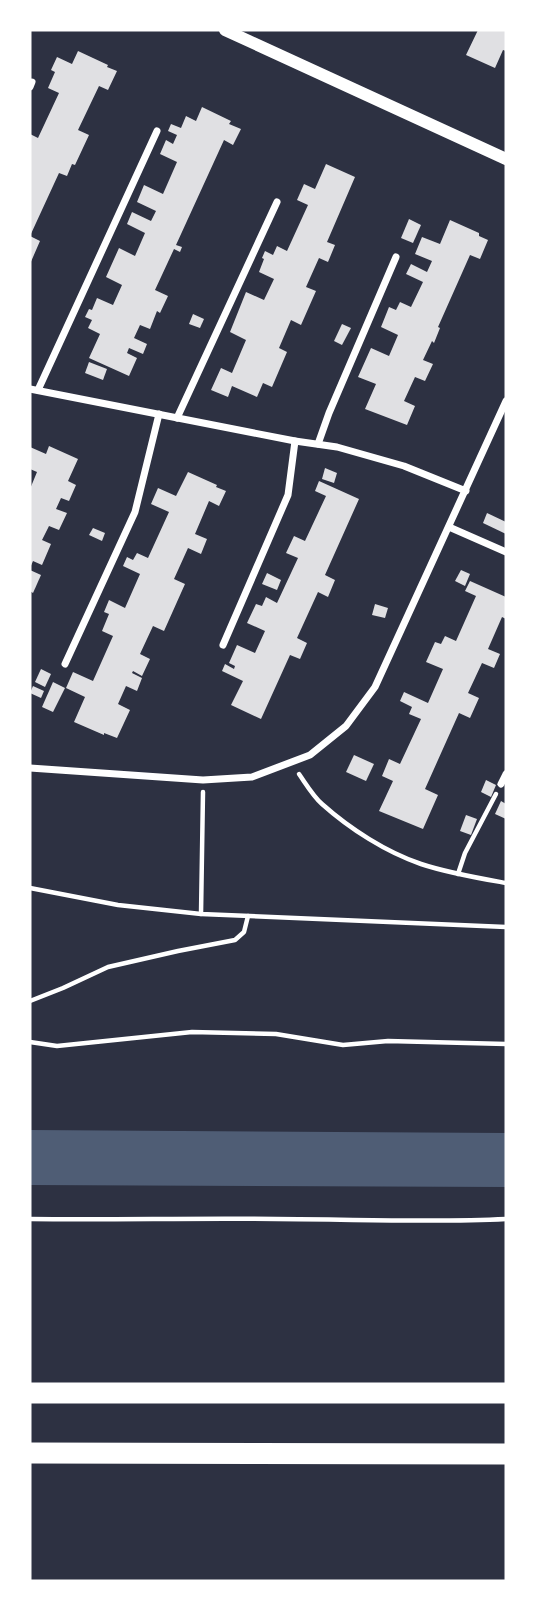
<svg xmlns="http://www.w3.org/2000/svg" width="536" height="1611" viewBox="0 0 536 1611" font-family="'Work Sans',sans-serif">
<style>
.water{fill:#4f5d75}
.building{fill:#e0e0e3}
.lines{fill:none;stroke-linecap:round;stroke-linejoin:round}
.path{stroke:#fff;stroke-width:4.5}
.minor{stroke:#fff;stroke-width:7}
.tertiary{stroke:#fff;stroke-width:12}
.motorway{stroke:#fff;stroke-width:21}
</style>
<rect width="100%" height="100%" fill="#2d3142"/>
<path class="water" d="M30 1130 506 1133V1187L30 1185Z"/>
<g class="building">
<path d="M478 30H506V51L503 50 495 68 466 55Z"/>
<path d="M78 51 108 65 107 67 117 71 108 90 99 86 78 130 89 135 75 165 72 164 67 176 59 173 30 236 40 241 30 264V158L31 155 30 154V134L38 138 59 93 48 88 55 72 51 70 57 57 72 64Z"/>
<path d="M202 107 231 121 229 124 241 129 233 145 224 140 176 245 182 247 180 252 174 249 155 290 168 296 160 313 157 311 150 329 140 325 134 338 147 344 143 354 129 348 127 353 137 358 129 376 89 358 100 334 88 328 92 320 85 317 89 309 92 310 97 298 113 305 122 285 106 277 119 248 135 256 145 233 127 224 132 212 151 221 156 211 137 202 144 185 163 194 177 162 160 154 166 140 173 144 177 135 168 131 171 124 181 128 186 116 196 121Z"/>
<path d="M326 164 355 177 327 242 335 245 328 262 319 258 306 287 316 291 301 325 291 320 279 348 287 352 272 387 263 383 257 397 232 386 228 397 211 390 221 368 232 373 246 340 230 332 246 292 264 300 274 279 259 272 264 259 262 258 265 251 273 255 277 246 287 251 308 205 297 200 304 184 315 189Z"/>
<path d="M409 219 421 225 413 243 401 238Z"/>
<path d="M450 220 479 233V236L488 240 480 259 470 255 438 327 440 328 434 343 432 341 423 360 433 364 425 381 415 377 404 401 415 406 407 425 365 409 376 384 358 377 371 348 389 356 398 335 381 327 389 307 396 310 400 302 411 307 423 282 406 274 411 264 427 272 432 261 415 254 422 237 440 244Z"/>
<path d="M193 314 204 319 200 328 189 324Z"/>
<path d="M342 324 351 328 342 345 334 341Z"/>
<path d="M89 362 107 369 103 380 85 373Z"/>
<path d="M49 446 78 459 68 481 76 485 69 501 61 498 56 509 67 513 59 530 49 526 42 540 51 544 42 565 33 561 30 568V489L37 472 30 469V447L46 454Z"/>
<path d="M325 468 337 473 334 483 322 479Z"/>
<path d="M188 472 217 485 216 487 226 491 219 506 209 501 195 534 207 539 201 554 188 548 174 579 185 584 164 631 153 626 140 654 150 659 142 676 133 671 132 673 142 678 137 691 126 686 118 704 130 710 117 738 104 733V735L74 722 85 697 66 688 73 672 93 681 113 636 102 631 109 614 104 612 109 600 125 608 140 574 123 566 127 557 133 560 137 553 148 558 169 512 151 504 158 488 176 496Z"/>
<path d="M319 481 359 499 325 575 335 580 328 597 318 592 297 638 307 643 300 659 290 655 261 719 231 705 243 681 222 671 225 664 234 669 235 666 229 663 237 645 255 653 265 631 247 623 256 604 262 606 266 597 277 603 298 558 286 553 294 536 305 541 326 496 315 491Z"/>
<path d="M487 513 506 522V534L483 523Z"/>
<path d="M93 528 105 533 102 541 89 535Z"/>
<path d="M30 570 41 575 33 593 30 591Z"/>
<path d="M461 570 470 574 465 586 455 581Z"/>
<path d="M267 573 281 580 277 590 262 584Z"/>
<path d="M470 581 506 597V619L502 617 488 649 500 654 494 668 482 663 468 693 479 698 470 718 459 713 425 789 438 795 423 829 379 811 393 781 382 776 389 759 400 764 421 719 409 714 412 707 400 701 404 692 428 703 443 669 426 662 435 642 441 644 445 636 456 641 476 596 465 591Z"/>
<path d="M375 604 388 608 385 618 372 615Z"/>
<path d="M41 669 51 674 45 687 35 682Z"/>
<path d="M53 682 65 688 53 712 42 707Z"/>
<path d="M33 686 44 691 41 698 30 693Z"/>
<path d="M354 755 374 764 366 781 346 772Z"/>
<path d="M486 780 496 785 491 797 481 792Z"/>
<path d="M501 801 506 804V819L495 814Z"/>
<path d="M466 815 477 819 471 835 460 831Z"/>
</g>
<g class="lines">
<g class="path">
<path d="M299 774C306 784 313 796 322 804 350 829 386 852 421 864 448 873 478 878 506 883"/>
<path d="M458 874 465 853 496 794"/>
<path d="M30 888 118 905 201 914 506 927"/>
<path d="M201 914 203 792"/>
<path d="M30 1001 63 988 108 967 178 951 235 940 244 932 248 916"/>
<path d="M30 1042 57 1046 192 1032 276 1034 343 1045 388 1041 506 1044"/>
<path d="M30 1219C112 1220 194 1218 276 1219 353 1219 429 1223 506 1219"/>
</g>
<g class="minor">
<path d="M30 87 32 82"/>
<path d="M30 389 295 441 337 447 404 466 466 491"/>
<path d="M38 390 157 131"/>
<path d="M177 418 277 202"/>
<path d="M318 444 329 413 396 257"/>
<path d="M449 527 506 552"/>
<path d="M223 645 288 495 295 441"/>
<path d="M65 664 135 512 159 414"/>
<path d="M30 768 203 780 252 777 310 755 346 726 375 687 506 401"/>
<path d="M501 784 506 774"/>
</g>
<path class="tertiary" d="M225 30 506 159"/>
<g class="motorway">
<path d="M30 1393H506"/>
<path d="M30 1453 506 1454"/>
</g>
</g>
<rect width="536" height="1611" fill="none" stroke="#ffffff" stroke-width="63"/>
</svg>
